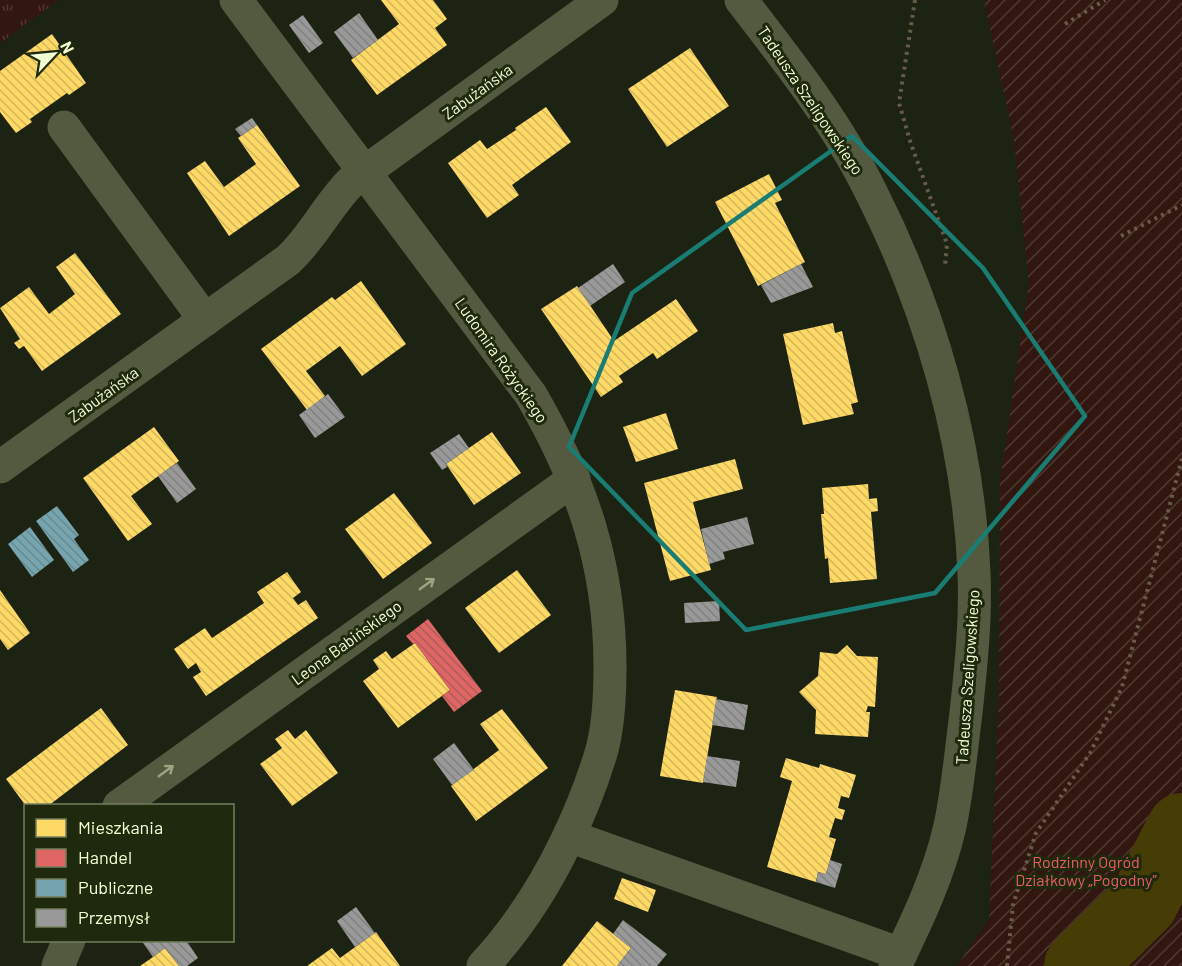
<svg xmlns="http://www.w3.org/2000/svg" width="1182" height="966" viewBox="0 0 1182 966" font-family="Barlow,sans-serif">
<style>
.grass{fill:url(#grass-tufts)}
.garden{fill:url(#garden-furrows)}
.homes{fill:url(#homes-back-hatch)}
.shops{fill:url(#shops-back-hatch)}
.public{fill:url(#public-back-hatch)}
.industry{fill:url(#industry-back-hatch)}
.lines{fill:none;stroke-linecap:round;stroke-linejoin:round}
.river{stroke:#463c05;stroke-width:70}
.path{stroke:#685b46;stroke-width:4;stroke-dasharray:3 4.5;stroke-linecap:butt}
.minor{stroke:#545a3f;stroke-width:33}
.oneway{stroke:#9ca482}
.marked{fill:none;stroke:#1a7d73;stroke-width:4.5;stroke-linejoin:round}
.labels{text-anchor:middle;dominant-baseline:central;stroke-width:6;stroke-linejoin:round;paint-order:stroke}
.street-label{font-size:16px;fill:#f3ffd5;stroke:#1f290d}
.park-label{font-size:16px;fill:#ed5c66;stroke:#1f290d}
</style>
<defs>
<pattern id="grass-tufts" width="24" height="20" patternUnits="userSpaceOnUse" patternTransform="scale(1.5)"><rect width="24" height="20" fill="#311710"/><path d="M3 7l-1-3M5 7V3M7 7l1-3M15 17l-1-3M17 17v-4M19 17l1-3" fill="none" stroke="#4f3a32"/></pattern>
<pattern id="garden-furrows" width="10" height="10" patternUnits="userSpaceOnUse" patternTransform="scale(1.5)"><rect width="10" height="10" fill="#311710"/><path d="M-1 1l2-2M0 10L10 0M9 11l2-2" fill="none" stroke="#4f3a32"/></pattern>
<pattern id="homes-back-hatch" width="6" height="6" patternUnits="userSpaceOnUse" patternTransform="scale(1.5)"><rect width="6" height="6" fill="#ffd966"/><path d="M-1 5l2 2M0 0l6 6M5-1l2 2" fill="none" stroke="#d2b65c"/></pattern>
<pattern id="shops-back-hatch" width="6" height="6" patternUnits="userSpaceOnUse" patternTransform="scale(1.5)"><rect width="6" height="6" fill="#e06666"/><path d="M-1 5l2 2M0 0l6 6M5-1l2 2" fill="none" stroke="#ab5d59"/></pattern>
<pattern id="public-back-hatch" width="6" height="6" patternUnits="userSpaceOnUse" patternTransform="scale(1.5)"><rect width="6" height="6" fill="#76a5af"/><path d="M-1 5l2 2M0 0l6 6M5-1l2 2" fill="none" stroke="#688a8e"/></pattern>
<pattern id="industry-back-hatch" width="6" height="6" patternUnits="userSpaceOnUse" patternTransform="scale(1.5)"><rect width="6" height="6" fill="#999"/><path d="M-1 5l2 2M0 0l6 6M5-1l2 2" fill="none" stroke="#81827e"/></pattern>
</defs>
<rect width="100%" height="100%" fill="#1d2313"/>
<path class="grass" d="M0 0H59L0 43Z"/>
<path class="garden" d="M984 0H1182V966H957L989 919 999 699 1000 481 1029 284 1014 140Z"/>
<g class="homes">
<path d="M381 0H433L447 19 435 28 447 45 377 95 351 60 399 24Z"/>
<path d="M52 34 86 83 69 95 67 93 30 119 32 122 16 133 0 112V71Z"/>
<path d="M690 48 729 106 667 147 628 89Z"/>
<path d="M546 107 571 142 512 185 519 195 487 218 448 163 480 140 487 149 516 130 515 128Z"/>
<path d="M257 125 300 186 229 236 187 173 205 161 224 187 256 164 238 138Z"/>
<path d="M769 174 782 200 775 203 805 262 758 286 715 202Z"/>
<path d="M75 253 121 314 42 371 24 346 19 349 14 343 20 339 0 308 29 287 49 314 75 294 56 267Z"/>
<path d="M361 281 406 344 362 376 340 346 306 371 325 396 307 410 261 349 332 297 335 300Z"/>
<path d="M577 286 614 341 676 299 698 331 657 359 653 353 619 376 623 382 601 397 541 309Z"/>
<path d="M833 323 835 333 842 331 858 402 851 404 854 414 803 425 783 334Z"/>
<path d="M666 413 678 449 636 462 623 427Z"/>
<path d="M154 427 179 461 131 496 152 524 128 541 83 478Z"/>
<path d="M492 432 521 473 474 505 446 464Z"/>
<path d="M735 459 743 489 693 502 711 570 670 581 644 483Z"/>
<path d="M868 484 869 499 877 498 878 511 871 512 877 579 830 583 828 558 825 559 821 514H824L822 488Z"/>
<path d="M394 493 432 543 383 579 345 529Z"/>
<path d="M517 570 551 615 499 653 465 608Z"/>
<path d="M287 572 301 592 293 598 298 605 306 600 318 618 206 696 193 677 201 672 196 663 188 669 174 649 205 628 212 638 264 603 257 592Z"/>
<path d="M0 590 30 633 8 650 0 639Z"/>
<path d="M415 643 450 690 398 728 363 681 379 669 373 660 386 651 392 659Z"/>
<path d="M847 645 857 656 878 657 875 707 868 706 866 712H870L868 737 815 734 816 710 799 692 818 676 820 652 837 654Z"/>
<path d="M675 690 717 697 703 783 660 776Z"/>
<path d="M101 708 128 745 48 806H26L6 779Z"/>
<path d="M502 709 548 768 476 821 451 786 499 750 480 724Z"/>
<path d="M288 730 295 739 306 730 338 773 292 806 260 764 282 748 275 739Z"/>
<path d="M786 758 819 768 820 764 856 775 849 798 841 796 838 808 845 810 842 820 835 818 829 837 836 839 826 874 818 872 816 882 767 867 792 781 780 777Z"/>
<path d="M622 878 656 890 648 912 614 899Z"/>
<path d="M597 921 631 948 617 966H562Z"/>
<path d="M376 932 400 966H307L332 948 340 958Z"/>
<path d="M165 948 179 966H140L153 957Z"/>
</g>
<path class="shops" d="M428 619 482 691 454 712 442 696 450 690 415 643 413 644 406 636Z"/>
<g class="public">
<path d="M57 506 79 535 74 539 89 560 73 572 36 521Z"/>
<path d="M30 527 54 560 32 577 8 544Z"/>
</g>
<g class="industry">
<path d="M359 13 378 40 353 58 334 32Z"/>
<path d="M303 15 323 43 309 53 289 25Z"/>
<path d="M252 118 257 125 241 136 235 129Z"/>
<path d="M613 264 625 282 590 306 578 288Z"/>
<path d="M801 264 813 287 771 303 761 285Z"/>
<path d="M328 394 345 417 315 438 299 415Z"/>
<path d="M459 434 469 448 446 464 447 467 442 470 430 453Z"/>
<path d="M177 463 196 489 177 503 158 476Z"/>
<path d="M747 517 754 544 723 552 725 559 709 564 701 529Z"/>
<path d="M719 601 720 621 685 623 684 603Z"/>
<path d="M716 699 748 705 744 730 712 725Z"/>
<path d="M454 743 474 770 452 785 433 759Z"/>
<path d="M707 756 740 761 736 787 703 782Z"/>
<path d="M830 860 842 864 835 888 816 882 818 872 826 874Z"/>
<path d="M356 907 375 933 355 947 337 921Z"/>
<path d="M623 920 667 954 657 966H617L631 948 613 934Z"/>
<path d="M141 940H186L198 958 187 966H179L165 948 153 957Z"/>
</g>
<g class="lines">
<path class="river" d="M1079 966 1143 903 1182 828"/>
<g class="path">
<path d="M915 0 899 103 911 144 947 244 945 266"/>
<path d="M1065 24 1105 0"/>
<path d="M1121 236 1182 205"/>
<path d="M1007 966 1013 905 1036 833 1090 753 1122 687 1182 458"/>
</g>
<g class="minor">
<path d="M236 0 531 395C582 483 610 565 610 667 610 695 609 726 601 753 592 783 580 813 566 842 544 888 517 929 483 966"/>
<path d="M741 0C788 61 838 124 872 194 930 309 969 443 974 573 976 619 971 666 966 713 961 751 958 788 950 826 939 875 917 921 895 966"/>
<path d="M64 127 205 320"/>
<path d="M0 467 288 260C313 237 327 206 351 182L602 0"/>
<path d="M119 806 574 479"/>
<path d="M569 836 901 954"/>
<path d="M58 966 69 940"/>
</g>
</g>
<defs><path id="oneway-shaft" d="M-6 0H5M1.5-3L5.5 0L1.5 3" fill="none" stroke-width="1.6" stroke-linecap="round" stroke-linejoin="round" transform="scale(1.5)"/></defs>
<g class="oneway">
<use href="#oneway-shaft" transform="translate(427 584) rotate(-36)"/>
<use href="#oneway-shaft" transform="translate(166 771) rotate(-36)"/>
</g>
<path class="marked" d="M852 136 983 268 1085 416 935 593 746 630 569 447 632 293Z"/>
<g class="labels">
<g class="street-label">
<text transform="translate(477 91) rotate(-36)">Zabużańska</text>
<text transform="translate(811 100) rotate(56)">Tadeusza Szeligowskiego</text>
<text transform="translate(502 360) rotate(55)">Ludomira Różyckiego</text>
<text transform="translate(103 394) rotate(-36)">Zabużańska</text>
<text transform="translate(346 642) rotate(-36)">Leona Babińskiego</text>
<text transform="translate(967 677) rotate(-86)">Tadeusza Szeligowskiego</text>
</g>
<g class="park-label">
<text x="1086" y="861">Rodzinny Ogród<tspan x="1086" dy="18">Działkowy „Pogodny”</tspan></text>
</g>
</g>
<rect x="24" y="804" width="210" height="138" fill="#1f290d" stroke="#747f5d" stroke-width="1.5"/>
<rect x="36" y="819" width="30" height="18" fill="#ffd966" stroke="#747f5d" stroke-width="1.5"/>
<text x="78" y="834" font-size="18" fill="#f3ffd5">Mieszkania</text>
<rect x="36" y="849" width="30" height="18" fill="#e06666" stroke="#747f5d" stroke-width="1.5"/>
<text x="78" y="864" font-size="18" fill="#f3ffd5">Handel</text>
<rect x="36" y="879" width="30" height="18" fill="#76a5af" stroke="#747f5d" stroke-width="1.5"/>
<text x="78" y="894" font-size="18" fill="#f3ffd5">Publiczne</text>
<rect x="36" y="909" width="30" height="18" fill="#999999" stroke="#747f5d" stroke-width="1.5"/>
<text x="78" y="924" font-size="18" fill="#f3ffd5">Przemysł</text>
<g transform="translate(54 54) rotate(64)" stroke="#1f290d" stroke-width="4.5" paint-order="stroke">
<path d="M0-4.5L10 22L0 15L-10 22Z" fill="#f3ffd5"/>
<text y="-9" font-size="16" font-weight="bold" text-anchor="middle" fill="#f3ffd5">N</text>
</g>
</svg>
